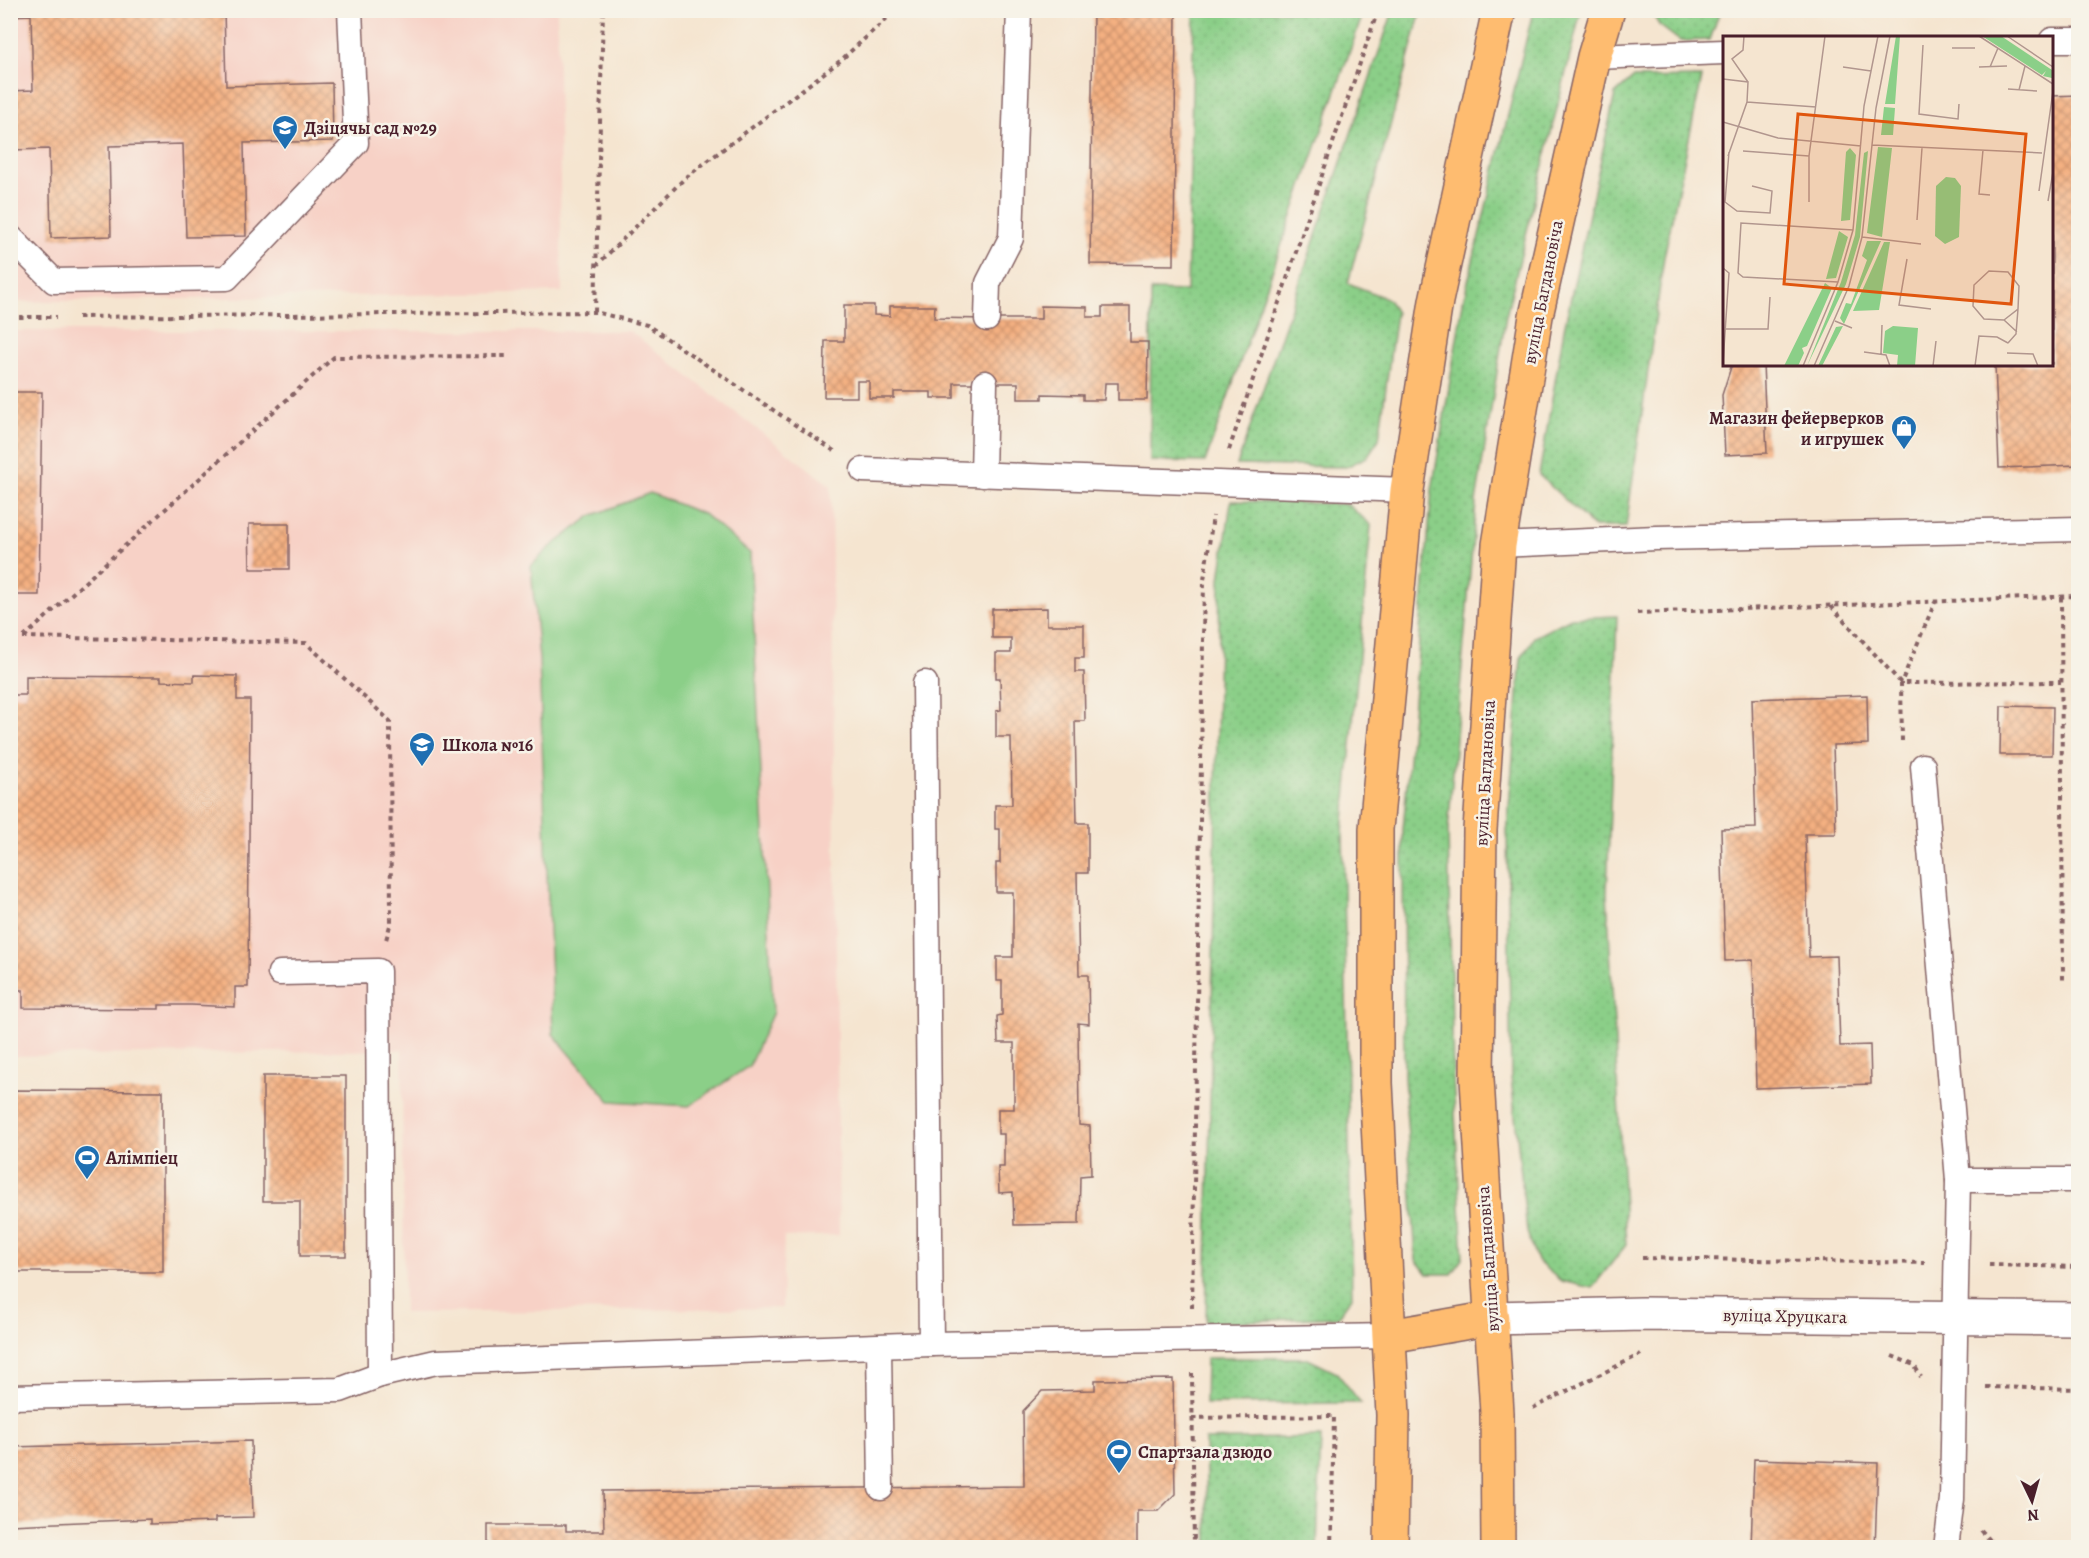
<svg xmlns="http://www.w3.org/2000/svg" width="2089" height="1558" viewBox="0 0 2089 1558" font-family="Alegreya,serif">
<style>
.built{fill:#f7d1c6}
.grass{fill:url(#grass-dots);stroke:#6a775a;stroke-width:1.5}
.garden{fill:#8bcf88;stroke:#6a775a;stroke-width:1.5}
.building{fill:url(#building-cross-hatch)}
.lines{fill:none;stroke-linecap:round;stroke-linejoin:round}
.service-casing{stroke:#866465;stroke-width:27}
.tertiary-casing{stroke:#866465;stroke-width:36}
.primary-casing{stroke:#866465;stroke-width:36}
.path{stroke:#866465;stroke-width:4;stroke-dasharray:4.5 4.5;stroke-linecap:butt}
.service{stroke:#fff;stroke-width:24}
.tertiary{stroke:#fff;stroke-width:33}
.primary{stroke:#febc70;stroke-width:33}
.labels{text-anchor:middle;dominant-baseline:central;stroke-width:5;stroke-linejoin:round;paint-order:stroke}
.poi-label{font-size:18px;font-weight:bold;fill:#4a1f2b;stroke:#f7f3e8;text-anchor:start}
.street-label{font-size:18px;fill:#4a1f2b;stroke:#f7f3e8}
.inset-road{fill:none;stroke:#b1968e;stroke-width:1.5}
.view{fill:#e0560e;fill-opacity:0.15;stroke:#e0560e;stroke-width:3}
.inset-edge{fill:none;stroke:#4a1f2b;stroke-width:3}
</style>
<defs>
<pattern id="grass-dots" width="8" height="8" patternUnits="userSpaceOnUse" patternTransform="scale(1.5)"><rect width="8" height="8" fill="#8bcf88"/><path d="M2 2h.1M6 6h.1" fill="none" stroke="#79b176" stroke-width="1.8" stroke-linecap="round"/></pattern>
<pattern id="building-cross-hatch" width="8" height="8" patternUnits="userSpaceOnUse" patternTransform="scale(1.5)"><rect width="8" height="8" fill="#f4b081"/><path d="M0 0l8 8M0 8l8-8" fill="none" stroke="#c88f6a"/></pattern>
</defs>
<rect width="100%" height="100%" fill="#f7f3e8"/>
<filter id="ink" filterUnits="userSpaceOnUse"><feTurbulence type="fractalNoise" baseFrequency=".0167" numOctaves="2"/><feDisplacementMap in="SourceGraphic" scale="12" xChannelSelector="R" yChannelSelector="G"/><feConvolveMatrix kernelMatrix="1 2 1 2 8 2 1 2 1" color-interpolation-filters="sRGB"/></filter>
<filter id="wash" filterUnits="userSpaceOnUse"><feTurbulence type="fractalNoise" baseFrequency=".008" numOctaves="4" result="noise"/><feDisplacementMap in="SourceGraphic" scale="24" xChannelSelector="R" yChannelSelector="G"/><feGaussianBlur stdDeviation="1.35" result="paint"/><feColorMatrix in="noise" values="0 0 0 0 0 0 0 0 0 0 0 0 0 0 0 0 0 1.4 0 .05"/><feComposite in="paint" operator="in"/></filter>
<g filter="url(#wash)">
<rect width="100%" height="100%" fill="#f5e5d0"/>
<g class="built">
<path d="M10 11H557L562 292 11 302Z"/>
<path d="M10 331H630L831 486 839 1235 784 1237 782 1308 404 1313 402 1050 11 1056Z"/>
</g>
<g class="grass">
<path d="M1194 11H1364L1205 462 1150 461 1151 290 1187 291Z"/>
<path d="M1393 11H1421L1348 283 1388 299 1396 313 1379 439 1367 457 1346 467 1237 465Z"/>
<path d="M1533 11H1581L1506 316 1476 502 1448 831 1453 1078 1463 1259 1452 1274H1427L1416 1260 1404 1077 1403 830 1432 490 1463 302Z"/>
<path d="M1651 11H1720L1710 40 1680 41 1659 25Z"/>
<path d="M1702 77 1664 257 1626 527H1594L1539 475 1564 329 1615 94 1633 78Z"/>
<path d="M1231 501 1347 504 1371 525 1343 832 1352 1297 1338 1317 1206 1323 1220 580Z"/>
<path d="M1617 616 1607 893 1626 1245 1592 1288 1561 1281 1537 1261 1527 1232 1511 1077 1507 831 1521 658 1534 637 1571 618Z"/>
<path d="M1206 1358H1306L1337 1373 1361 1403 1205 1404Z"/>
<path d="M1321 1437 1317 1547H1208L1205 1440Z"/>
</g>
<path class="garden" d="M650 493 705 515 750 553 773 1012 749 1066 689 1106 610 1101 553 1034 539 659 531 566 548 549 591 516Z"/>
<g id="blocks">
<g class="building">
<path d="M10 10H224L226 86 332 83 333 141 244 143 246 236 186 237 183 144 109 146 111 236 51 238 49 149 10 150V91L33 90 31 15 10 16Z"/>
<path d="M1093 10H1176L1174 265 1090 264Z"/>
<path d="M2078 95V465L1999 468 1995 364H2052V96Z"/>
<path d="M844 305H874V315L890 316V306H935L934 318 987 319H1041V306L1087 307V317H1102V307H1130V342H1148L1147 400H1118V383H1105L1104 400H1083V395L1042 394V399H1018V383H954V398H931V392H894V398H869V381H857V397H824L825 341H844Z"/>
<path d="M1732 364H1763L1767 453 1725 455 1722 395Z"/>
<path d="M10 392H42L39 595H10Z"/>
<path d="M249 524H289V569H250Z"/>
<path d="M1047 608V625H1084V658H1075V672H1084L1085 721H1075L1077 823H1088V873H1077L1079 975H1088L1089 1024 1078 1023 1079 1125 1090 1126 1091 1175 1080 1176 1079 1224 1014 1225 1013 1192 999 1193 998 1167H1004V1134H998V1109H1014V1043H998L997 1016 1002 1015V981H997V957H1013V892H996V863H1000V829H995V805H1012L1011 737H996V711L1001 710 1000 678H996V653H1011V638H992V609Z"/>
<path d="M194 675 237 676V700H250L248 987H235V1007L191 1005H159V1009L23 1008V990H10V695H26V676L161 677V681L194 682Z"/>
<path d="M1867 695 1868 744 1833 745 1836 834H1805L1809 957 1837 956 1840 1046 1870 1045 1871 1084 1756 1088 1753 960 1725 961 1721 829 1756 828 1752 699Z"/>
<path d="M2001 706 2053 707 2052 755H2000Z"/>
<path d="M263 1076H346V1256H300V1201H263Z"/>
<path d="M10 1090 163 1091V1272H10Z"/>
<path d="M1173 1379 1175 1494 1158 1511H1137V1548H488V1525H566V1531H604L603 1491 1024 1486 1023 1411 1042 1391 1095 1390V1380Z"/>
<path d="M251 1441 253 1517 215 1518V1522L150 1524V1519L10 1525V1447Z"/>
<path d="M1754 1459 1878 1463 1875 1548H1751Z"/>
</g>
</g>
</g>
<g filter="url(#ink)">
<use href="#blocks" fill-opacity="0" stroke="#866465" stroke-width="1.5"/>
<g class="lines">
<defs>
<g id="service">
<path d="M2052 40H2078"/>
<path d="M1594 57 1724 52"/>
<path d="M10 237 54 281 227 278 356 143 350 10"/>
<path d="M987 319 988 283 1011 238 1019 10"/>
<path d="M863 470 1407 490"/>
<path d="M983 475 985 383"/>
<path d="M1499 545 1656 538 2078 529"/>
<path d="M925 683 931 1344"/>
<path d="M1923 766 1958 1180 1952 1499 1946 1548"/>
<path d="M280 973 378 971 380 1375"/>
<path d="M1958 1180H2078"/>
<path d="M879 1347 881 1488"/>
<path d="M10 1397 340 1390 380 1375 436 1362 931 1344 1390 1336"/>
</g>
<path id="tertiary" d="M1492 1318 1642 1314 2078 1319"/>
<g id="primary">
<path d="M1390 1336 1492 1318"/>
<path d="M1391 1548 1393 1415 1376 1083V829L1407 490 1436 301 1499 10"/>
<path d="M1498 1548 1497 1413 1477 1079 1480 830 1499 545 1536 316 1594 57 1608 10"/>
</g>
</defs>
<use href="#service" class="service-casing"/>
<use href="#tertiary" class="tertiary-casing"/>
<use href="#primary" class="primary-casing"/>
<g class="path">
<path d="M596 266 685 178 840 61 896 10"/>
<path d="M595 312 603 10"/>
<path d="M10 317H56"/>
<path d="M78 317 595 312 647 325 837 453"/>
<path d="M1229 450 1378 10"/>
<path d="M2061 597 2063 983"/>
<path d="M1831 606 1901 683 2061 682"/>
<path d="M1637 613 2078 596"/>
<path d="M23 637 306 643 390 721 391 922 386 940"/>
<path d="M24 637 334 357 509 356"/>
<path d="M1902 741 1901 683 1935 602"/>
<path d="M1642 1258 1925 1263"/>
<path d="M1989 1265 2078 1267"/>
<path d="M1192 1308 1204 580 1213 516"/>
<path d="M1892 1356 1914 1365 1921 1377"/>
<path d="M1192 1373 1194 1548"/>
<path d="M1986 1387 2078 1389"/>
<path d="M1533 1408 1641 1354"/>
<path d="M1192 1418 1334 1416 1331 1548"/>
<path d="M1981 1530 1997 1548"/>
</g>
<use href="#service" class="service"/>
<use href="#tertiary" class="tertiary"/>
<use href="#primary" class="primary"/>
</g>
</g>
<defs>
<symbol id="school-pin" viewBox="-11 -11 22 30"><path d="M0 17L-7.5 6A9.5 9.5 0 1 1 7.5 6Z" fill="#1f6fb2" stroke="#f7f3e8"/><path d="M0-5L7-2L0 1L-7-2ZM-4 1L0 2.5L4 1V4Q0 6-4 4Z" fill="#fff"/></symbol>
<symbol id="shop-pin" viewBox="-11 -11 22 30"><path d="M0 17L-7.5 6A9.5 9.5 0 1 1 7.5 6Z" fill="#1f6fb2" stroke="#f7f3e8"/><path d="M-5-2.5h2.3a2.7 3.5 0 0 1 5.4 0H5L5.5 6h-11ZM-1.5-2.5h3a1.5 2.3 0 0 0-3 0Z" fill="#fff"/></symbol>
<symbol id="stadium-pin" viewBox="-11 -11 22 30"><path d="M0 17L-7.5 6A9.5 9.5 0 1 1 7.5 6Z" fill="#1f6fb2" stroke="#f7f3e8"/><path d="M0-5a6.5 5 0 1 0 0 10a6.5 5 0 1 0 0-10ZM-3.5-1.8h7v3.6h-7Z" fill="#fff"/></symbol>
</defs>
<g fill-rule="evenodd">
<use href="#school-pin" x="270" y="113" width="30" height="40"/>
<use href="#shop-pin" x="1889" y="413" width="30" height="40"/>
<use href="#school-pin" x="407" y="730" width="30" height="40"/>
<use href="#stadium-pin" x="72" y="1143" width="30" height="40"/>
<use href="#stadium-pin" x="1104" y="1437" width="30" height="40"/>
</g>
<g class="labels">
<g class="poi-label">
<text x="304" y="128">Дзіцячы сад №29</text>
<text x="1884" y="418" text-anchor="end">Магазин фейерверков<tspan x="1884" dy="21">и игрушек</tspan></text>
<text x="442" y="745">Школа №16</text>
<text x="106" y="1158">Алімпіец</text>
<text x="1138" y="1452">Спартзала дзюдо</text>
</g>
<g class="street-label">
<text transform="translate(1543 292) rotate(-79)">вуліца Багдановіча</text>
<text transform="translate(1485 773) rotate(-87)">вуліца Багдановіча</text>
<text transform="translate(1488 1259) rotate(-94)">вуліца Багдановіча</text>
<text transform="translate(1785 1316) rotate(1)">вуліца Хруцкага</text>
</g>
</g>
<g transform="translate(1723 36)">
<rect width="330" height="330" fill="#f5e5d0"/>
<path d="M173 0H177L172 68H162ZM259 0H278L329 34V42L320 40 323 35 319 39ZM161 71 172 72 170 99H158ZM155 111 169 112 159 201 144 197ZM127 112 133 119 127 184 118 185 123 116ZM145 115 137 201 123 248 84 330 118 246 132 199 141 117ZM116 195 125 201 113 242 103 243ZM144 205H158L121 288 117 282 123 267 128 268 144 224 139 220ZM161 206H167L156 274 130 275ZM102 247 109 252 84 310 79 312 81 317 75 330H61ZM120 290 99 330H95L113 291ZM170 290 195 292 192 330H174L175 319 160 317 162 295Z" fill="#8bcf88"/>
<path d="M223 141 232 142 238 150 236 201 222 208 212 200 213 150Z" fill="#8bcf88"/>
<path class="inset-road" d="M21 0 20 14 9 23 25 46M256 0 330 48M284 0 330 31M200 9 196 78 235 83 236 68M229 12H252M120 31 148 35M256 31 284 30M267 31 275 12M0 43 25 46 24 66 5 120M285 53 314 55M296 54 302 30M24 66 93 71M0 86 55 102 138 110M149 109 319 117M260 114 256 158 267 159M20 115 86 120M6 116 2 166 14 175 47 177 49 155 29 150M316 155 330 55M325 165 330 136M86 166V120L102 0M194 184 199 112M139 201 198 208M184 223 176 269 208 273M0 232 6 237 0 327M115 246 20 241 15 237 18 187 130 194M281 284 295 273 296 250 285 236 266 235 251 249 250 270 261 283 281 284 294 296M112 285 129 292M2 293H45L47 261M285 307 293 298 295 273M141 316 163 319 167 330M284 317 310 318 315 330M158 318 159 289M80 330 115 246 130 194 141 70 155 0M91 330 126 250 139 201 153 72 167 0M210 330 213 305M252 330 256 300 274 301 285 307"/>
<path class="view" d="M75 78 303 98 288 268 61 248Z"/>
<rect width="330" height="330" class="inset-edge"/>
</g>
<rect width="2089" height="1558" fill="none" stroke="#f7f3e8" stroke-width="36"/>
<g transform="translate(2032 1501) rotate(175)" stroke="#f7f3e8" stroke-width="4.5" paint-order="stroke">
<path d="M0-4.5L10 22L0 15L-10 22Z" fill="#4a1f2b"/>
<text y="-9" font-size="16" font-weight="bold" text-anchor="middle" fill="#4a1f2b">N</text>
</g>
</svg>
